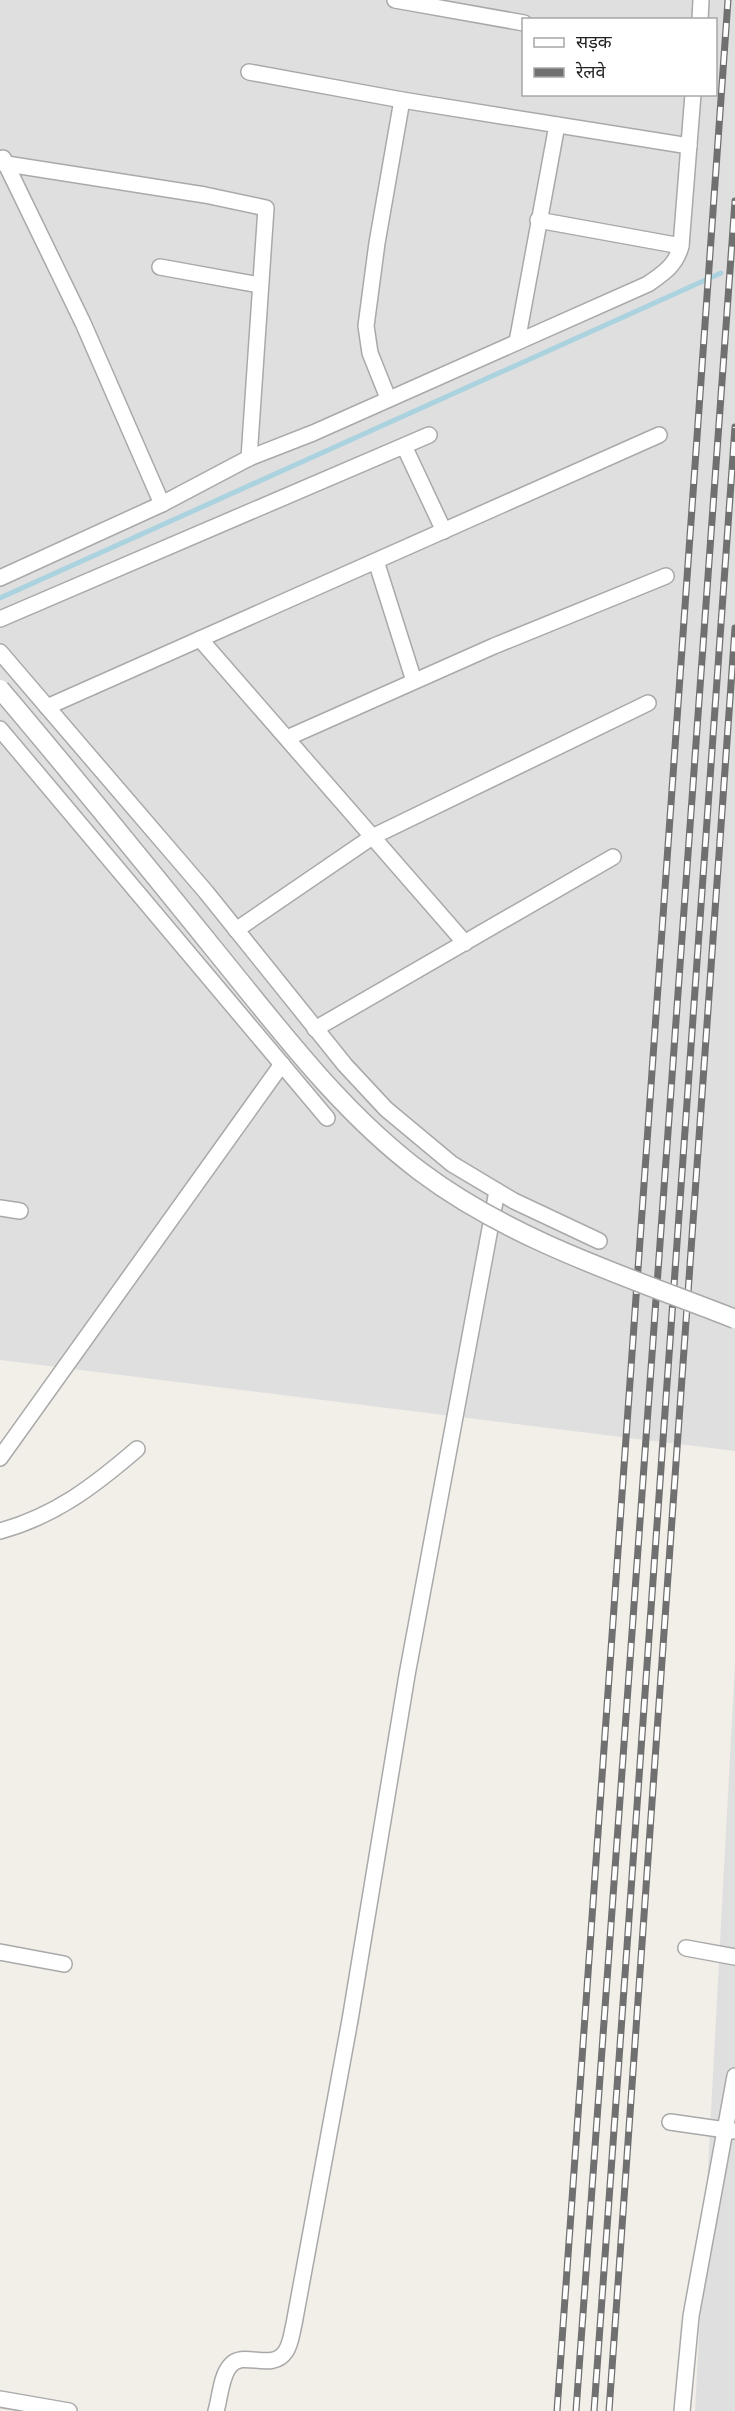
<svg xmlns="http://www.w3.org/2000/svg" width="735" height="2411" viewBox="0 0 735 2411" font-family="'Fira Sans Condensed','Noto Sans Devanagari',sans-serif">
<style>
.residential{fill:#e0dfdf;fill-rule:evenodd}
.lines{fill:none;stroke-linecap:round;stroke-linejoin:round}
.stream{stroke:#aad3df;stroke-width:5}
.minor-casing{stroke:#a9a9a9;stroke-width:18}
.minor{stroke:#fff;stroke-width:15}
.rail-casing{stroke:#707070;stroke-width:7}
.rail{stroke:#fff;stroke-width:4.5;stroke-dasharray:14;stroke-linecap:butt}
.tertiary-bridge-casing{stroke:#a9a9a9;stroke-width:21;stroke-linecap:butt}
.tertiary-bridge{stroke:#fff;stroke-width:18}
</style>
<rect width="100%" height="100%" fill="#f2efe9"/>
<g class="residential">
<path d="M0 0H735V1451L0 1360ZM524 20H716V94H524Z"/>
<path d="M735 1663V2411H695Z"/>
</g>
<g class="lines">
<path class="stream" d="M0 598 721 273"/>
<defs>
<g id="minor">
<path d="M395 0 524 23"/>
<path d="M700 20 701 0"/>
<path d="M249 72 402 100 689 146"/>
<path d="M3 158 83 323 162 504"/>
<path d="M0 163 205 195 266 208 249 458"/>
<path d="M538 220 681 246"/>
<path d="M160 267 260 285"/>
<path d="M517 342 557 125"/>
<path d="M388 398 370 353 366 326 377 243 402 100"/>
<path d="M404 446 444 531"/>
<path d="M376 561 414 681"/>
<path d="M0 578 162 504 249 458 313 433 648 284C664 273 676 265 681 246L693 94"/>
<path d="M0 619 429 435"/>
<path d="M200 639 465 943"/>
<path d="M0 652 206 892 345 1065 386 1109 452 1164 514 1201 599 1241"/>
<path d="M47 707 659 435"/>
<path d="M0 729 327 1118"/>
<path d="M287 738 494 646 666 576"/>
<path d="M236 930 372 837 648 703"/>
<path d="M315 1029 613 857"/>
<path d="M0 1208 20 1211"/>
<path d="M0 1458 282 1064"/>
<path d="M0 1531C55 1516 94 1486 137 1449"/>
<path d="M686 1948 735 1957"/>
<path d="M0 1952 64 1964"/>
<path d="M670 2122 733 2131"/>
<path d="M0 2399 69 2411"/>
<path d="M216 2411C220 2398 221 2376 230 2366 243 2349 272 2373 286 2351 291 2343 292 2332 294 2324L350 2020 407 1675 497 1191"/>
<path d="M682 2411 691 2316 735 2076"/>
</g>
</defs>
<use href="#minor" class="minor-casing"/>
<use href="#minor" class="minor"/>
<defs>
<g id="rail">
<path d="M557 2411 728 0"/>
<path d="M576 2411 735 201"/>
<path d="M594 2411 735 427"/>
<path d="M609 2411 735 628"/>
</g>
</defs>
<use href="#rail" class="rail-casing"/>
<use href="#rail" class="rail"/>
<defs>
<path id="tertiary-bridge" d="M0 689C74 776 146 865 218 954 280 1030 341 1112 421 1172 513 1241 628 1277 735 1319"/>
</defs>
<use href="#tertiary-bridge" class="tertiary-bridge-casing"/>
<use href="#tertiary-bridge" class="tertiary-bridge"/>
</g>
<rect x="522" y="18" width="195" height="78" fill="#ffffff" stroke="#a7a7a7" stroke-width="1.5"/>
<rect x="534" y="38" width="30" height="9" fill="#ffffff" stroke="#a7a7a7" stroke-width="1.5"/>
<text x="576" y="48" font-size="18" fill="#222222">सड़क</text>
<rect x="534" y="68" width="30" height="9" fill="#707070" stroke="#a7a7a7" stroke-width="1.5"/>
<text x="576" y="78" font-size="18" fill="#222222">रेलवे</text>
</svg>
